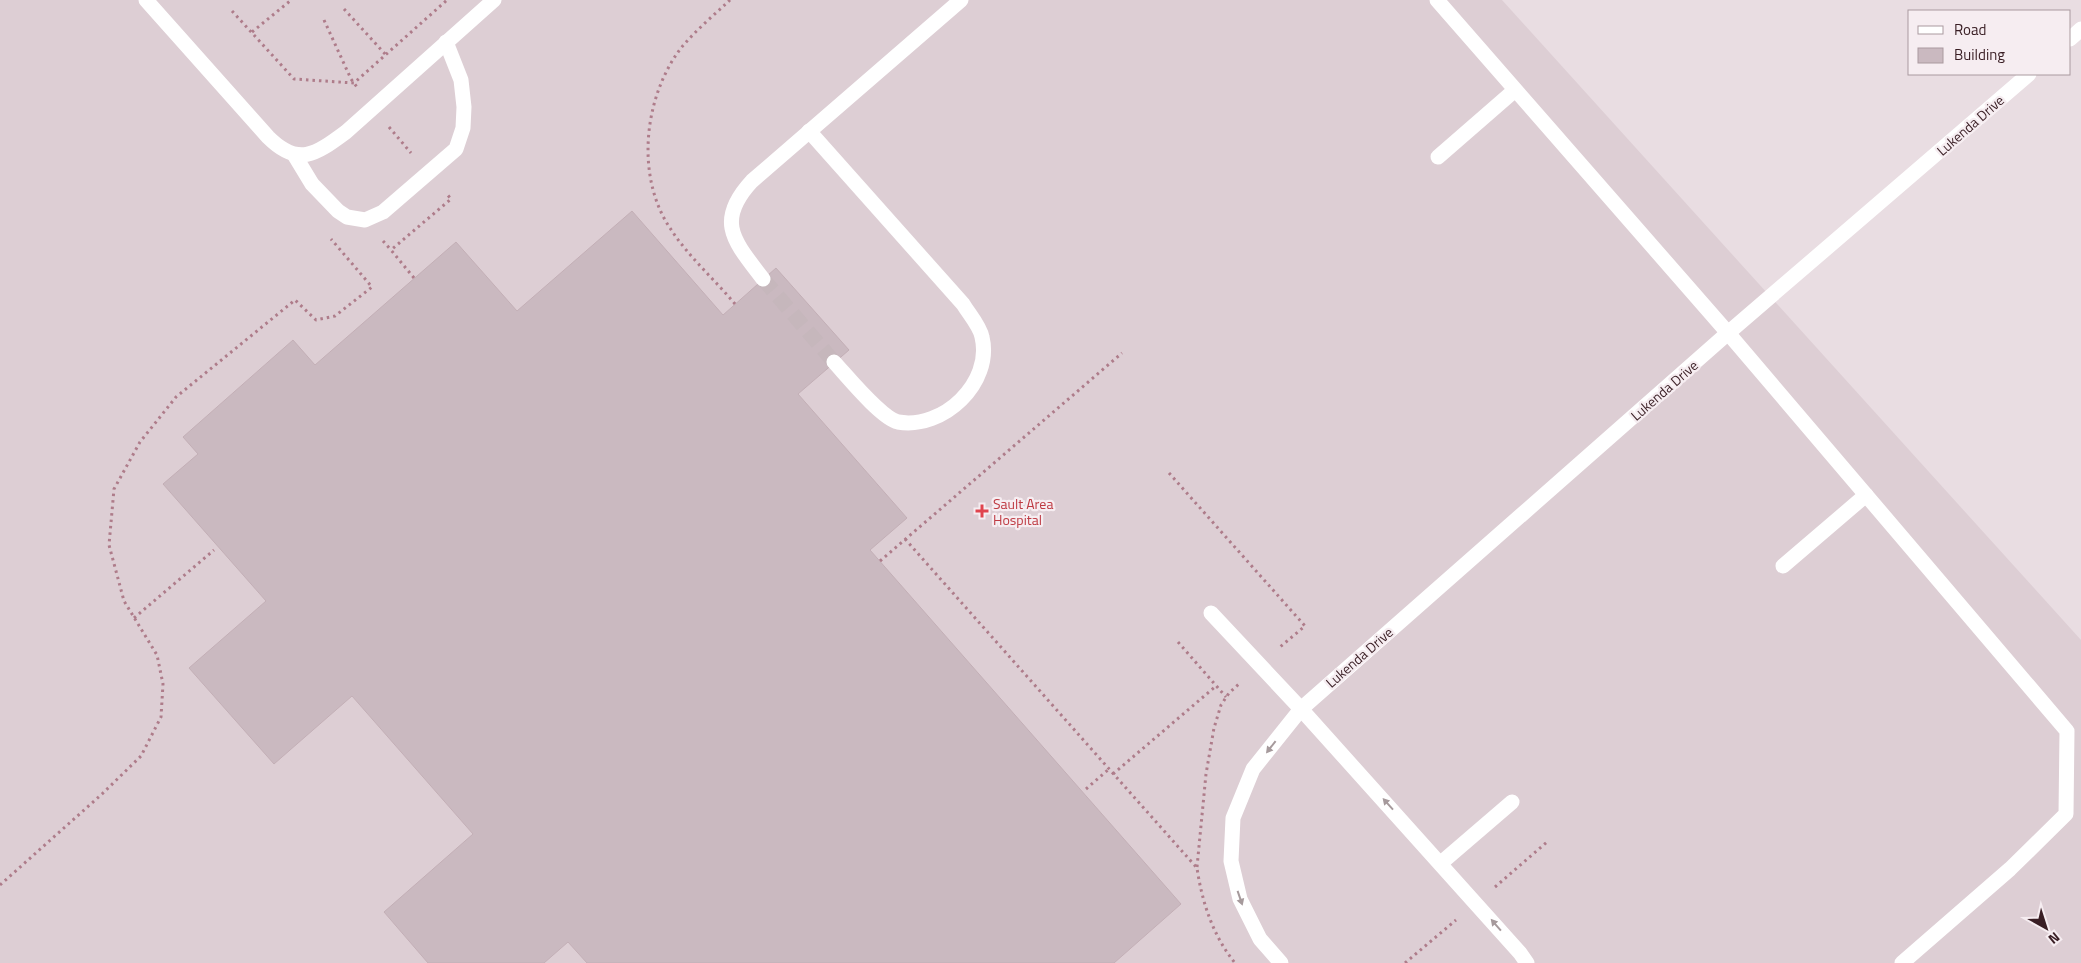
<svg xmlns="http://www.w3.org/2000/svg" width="2081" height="963" viewBox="0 0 2081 963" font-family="'Titillium Web',sans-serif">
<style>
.built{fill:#ddced4}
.building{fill:#cab9c0;stroke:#c3afb6}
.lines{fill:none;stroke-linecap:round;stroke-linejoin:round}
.minor-tunnel{stroke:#c6b7bc;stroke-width:15;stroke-dasharray:15 8;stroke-linecap:butt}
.path{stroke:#ae7c8a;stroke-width:3;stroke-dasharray:2.5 4;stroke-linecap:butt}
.minor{stroke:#fff;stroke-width:15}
.oneway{fill:#a69a9c}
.health-dot{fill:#e0444e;stroke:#f6edf1;stroke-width:2}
.labels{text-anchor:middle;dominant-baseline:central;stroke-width:4.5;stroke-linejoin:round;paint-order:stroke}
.street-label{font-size:14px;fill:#391e24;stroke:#f6edf1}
.health-label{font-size:14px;fill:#be3a42;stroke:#f6edf1;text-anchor:start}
</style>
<rect width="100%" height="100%" fill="#e9dde2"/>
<path class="built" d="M0 0H1502L2081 640V963H0Z"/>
<path class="building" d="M632 211 723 315 776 268 849 350 798 394 907 518 870 550 1181 904 1114 963H587L568 942 544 963H428L384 912 473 834 352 696 274 764 189 668 266 601 163 484 198 454 183 437 293 340 315 365 456 242 517 311Z"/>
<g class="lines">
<path class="minor-tunnel" d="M763 279 834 362"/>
<g class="path">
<path d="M730 0C714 15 695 31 681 48 643 98 635 179 672 231 689 257 715 280 735 304"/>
<path d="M344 9 386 55"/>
<path d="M232 11 294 79 354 83 447 0"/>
<path d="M324 20 351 79 357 87"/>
<path d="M252 32 290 1"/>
<path d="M389 127 411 153"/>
<path d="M383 241 391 250"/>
<path d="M414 278 391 250 451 199 446 193"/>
<path d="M1169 473 1305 626 1280 647"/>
<path d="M905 539 1197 868C1202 902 1213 936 1235 963"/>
<path d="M880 561 1122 353"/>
<path d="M134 618 214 550"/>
<path d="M1178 642 1226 697"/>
<path d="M1113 774 1216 686"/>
<path d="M1086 789 1109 769"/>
<path d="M1197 867 1206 774 1214 728 1221 705 1229 693 1240 683"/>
<path d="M0 885 102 794 141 756 161 717 163 684 157 655 124 601 109 545 114 489 140 442 176 397 295 300 316 320 335 316 372 287 331 239"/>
<path d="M1495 887 1547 842"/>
<path d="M1405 963 1456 920"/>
</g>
<g class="minor">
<path d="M146 0 268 137C298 167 315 155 346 132L494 0"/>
<path d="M1437 0 1728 333 2067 731 2066 814 2010 869 1902 963"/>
<path d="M2070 39 2081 29"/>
<path d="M809 131 963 304C969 314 980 326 982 337 993 383 943 430 898 422 881 418 847 376 834 362"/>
<path d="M295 156 312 184 338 211 347 217 365 220 383 212 456 149 463 128 464 107 461 80 446 42"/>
<path d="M1438 157 1515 90"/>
<path d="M763 279C735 242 714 222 752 181L961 0"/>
<path d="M1783 566 1866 495"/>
<path d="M1211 613 1301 709 1520 953 1527 963"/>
<path d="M1441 863 1512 802"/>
<path d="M1281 963 1260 939 1240 899 1231 861 1233 818 1253 769 1301 709 1728 333 2029 74"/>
</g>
</g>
<defs><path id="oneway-solid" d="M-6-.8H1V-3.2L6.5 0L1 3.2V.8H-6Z" transform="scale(1.25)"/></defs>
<g class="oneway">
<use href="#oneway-solid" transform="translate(1271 747) rotate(128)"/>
<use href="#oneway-solid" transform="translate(1388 804) rotate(-132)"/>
<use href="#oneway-solid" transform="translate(1240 898) rotate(71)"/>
<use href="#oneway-solid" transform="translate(1496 925) rotate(-131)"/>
</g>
<path class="health-dot" d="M979.5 503.5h5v5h5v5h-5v5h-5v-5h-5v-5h5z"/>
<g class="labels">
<g class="street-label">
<text transform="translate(1970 125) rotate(-41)">Lukenda Drive</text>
<text transform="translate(1664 390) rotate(-41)">Lukenda Drive</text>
<text transform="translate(1359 657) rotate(-41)">Lukenda Drive</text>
</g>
<g class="health-label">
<text x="993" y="503">Sault Area<tspan x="993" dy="16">Hospital</tspan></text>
</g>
</g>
<rect x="1908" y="10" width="162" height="65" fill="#f6edf1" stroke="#aa9a9f"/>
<rect x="1918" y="26" width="25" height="8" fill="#ffffff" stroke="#aa9a9f"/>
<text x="1954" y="35" font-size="15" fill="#391e24">Road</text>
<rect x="1918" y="48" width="25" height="15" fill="#cab9c0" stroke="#aa9a9f"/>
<text x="1954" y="60" font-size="15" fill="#391e24">Building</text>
<g transform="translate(2046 928) rotate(141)" stroke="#f6edf1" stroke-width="4" paint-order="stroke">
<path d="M0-4L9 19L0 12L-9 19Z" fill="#391e24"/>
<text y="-8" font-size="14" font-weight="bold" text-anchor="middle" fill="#391e24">N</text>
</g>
</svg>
